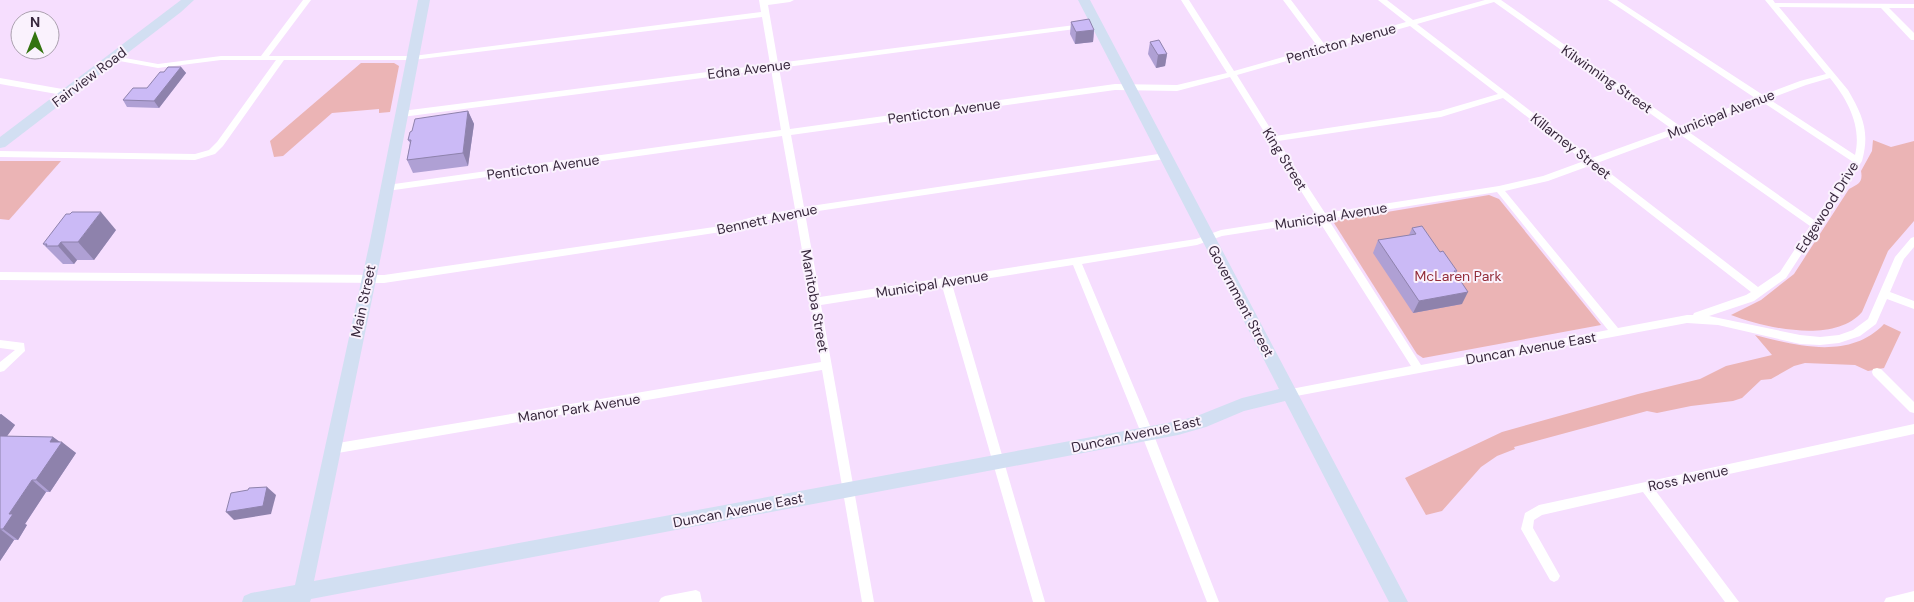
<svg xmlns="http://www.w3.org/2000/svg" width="1914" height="602" viewBox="0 0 1914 602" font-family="'DM Sans',sans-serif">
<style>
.green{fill:#ebb4b5}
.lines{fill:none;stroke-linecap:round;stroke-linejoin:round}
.street{fill:#fff;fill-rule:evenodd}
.secondary{fill:#d2dff2;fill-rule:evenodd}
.wall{fill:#afa0d4}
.shaded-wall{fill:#8e82ac}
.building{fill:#cbbaf6;stroke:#8e82ac}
.labels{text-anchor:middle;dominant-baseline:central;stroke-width:4;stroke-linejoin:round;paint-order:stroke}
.street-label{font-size:14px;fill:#38283d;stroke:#faf2fd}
.park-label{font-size:14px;fill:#932d3a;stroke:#faf2fd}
</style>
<rect width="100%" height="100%" fill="#f6defe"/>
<g class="green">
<path d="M361 63H394L399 66 390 112 379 113V109L332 113 283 156 274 157 270 141Z"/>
<path d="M1873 140 1891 147 1914 141V221L1888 251 1862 312C1835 344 1765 328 1731 315L1761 300 1794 274 1849 189C1859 184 1863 182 1861 171L1872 151Z"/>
<path d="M0 161H61L9 220 0 219Z"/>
<path d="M1489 195 1499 199 1601 325 1423 358 1417 354 1334 223 1339 220Z"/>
<path d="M1884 324 1901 332 1884 368 1868 371 1855 365 1805 363 1794 366 1771 379 1761 380 1742 398 1733 401 1691 406 1657 413 1647 411 1514 447 1515 449 1497 456 1481 467 1442 511 1426 515 1405 478 1502 432 1638 394 1700 379 1726 366 1772 355 1755 335C1797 346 1850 360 1884 324Z"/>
</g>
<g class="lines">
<g class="street">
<path d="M303 0H311L269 56H413L761 12 759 0H794L790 2 768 5 778 63 1083 24 1087 26 1083 28 779 68 790 129 1115 84 1177 85 1227 73 1181 0H1189L1234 71 1318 47 1283 0H1291L1325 45 1406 22 1378 0H1387L1413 20 1485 0H1501L1680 126 1755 98 1608 0H1617L1763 95 1800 81 1826 74 1765 0H1773L1775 3 1914 4V8H1889L1914 33V40H1911L1881 8 1779 7 1848 90C1863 116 1870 132 1862 161L1786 278 1754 301 1709 316 1800 335 1820 337 1839 335 1853 330 1868 319 1895 257 1911 238 1914 237V247L1904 259 1890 292 1914 301V309L1887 299 1876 324 1860 336 1839 343 1820 345 1800 344 1718 325 1687 323 1291 397 1287 396 1286 393 1287 390 1291 389 1411 366 1319 221 1222 236 1197 245 1082 264 1153 433 1219 602H1207L1141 433 1073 265 952 284 1045 602H1033L942 286 821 305 874 602H862L822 370 332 454 328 452 326 449 328 446 332 444 821 362 796 215 753 223 721 232 384 283 0 280V272L384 275 721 226 753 217 795 209 782 136 387 191 382 188 387 185 781 130 771 69 402 117 398 114 402 111 770 64 762 17 413 60H284L223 146 215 154 195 160 0 157V151L195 154 209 150 217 142 276 60H221L158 68 114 60 110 58 114 56 158 64 221 56H261ZM1494 2 1672 129 1592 158 1417 24ZM1410 26 1498 94 1440 111 1275 136 1237 75ZM1230 77 1316 215 1221 230 1196 239 820 297 805 213 1165 159 1169 156 1165 153 804 207 791 135 1115 90 1177 91ZM1830 78C1848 100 1862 127 1855 155L1769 99 1806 85ZM1503 98 1584 161 1543 176 1499 186 1325 213 1278 141 1441 117ZM1761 101 1853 162 1814 220 1686 130ZM1678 133 1810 226 1780 272 1758 287 1597 163ZM1589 166 1751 292 1746 295 1694 313 1693 315H1687L1618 328 1505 191 1548 181ZM1497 192 1608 330 1421 365 1328 219Z"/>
<path d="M0 78 68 90 72 93 68 96 0 84Z"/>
<path d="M0 340 24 343 25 351 4 371 0 372V362L15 350 0 348Z"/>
<path d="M1877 368 1881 369 1914 402V413L1910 412 1873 375 1872 372 1873 369Z"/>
<path d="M1914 424V434L1655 490 1739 602H1725L1643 492 1542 515 1534 520 1533 528 1560 576 1558 580 1554 582 1550 580 1521 529 1525 513 1539 505Z"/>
<path d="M696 590 700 592 702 602H659L661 598 665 596Z"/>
<path d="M1914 591V602H1884L1886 598Z"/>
</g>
<g class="secondary">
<path d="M181 0H194L181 12 5 147 0 148V137Z"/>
<path d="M418 0H430L384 241 314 581 1178 421 1197 416 1242 398 1279 389 1078 0H1090L1408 602H1389L1285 401 1244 411 1206 427 1178 435 311 599 310 602H242L244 596 251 593 295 585 370 241Z"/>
</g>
</g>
<g class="wall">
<path d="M1071 22 1094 30 1093 42 1075 44 1070 34Z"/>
<path d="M1150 42 1167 54 1165 66 1156 68 1148 54Z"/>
<path d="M181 67 186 73 159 108 127 107 123 100 147 88 164 72Z"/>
<path d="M468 111 474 124 468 166 413 173 407 160 410 143 408 140 412 131Z"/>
<path d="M1412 228 1457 271 1456 274 1462 304 1413 313 1373 253 1378 240 1409 235Z"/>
<path d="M116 230 94 260H77L74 264H63L43 244Z"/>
<path d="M0 414H1L15 425 7 436 53 437 76 453 50 492H46L25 524 27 525 18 540H14L0 561Z"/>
</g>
<g class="shaded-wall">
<path d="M1094 30 1093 42 1075 44 1076 32Z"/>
<path d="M1167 54 1165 66 1156 68 1158 55Z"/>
<path d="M181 67 186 73 159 108 154 101Z"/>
<path d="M468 111 474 124 468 166 463 153Z"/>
<path d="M101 212 116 230 94 260 78 242Z"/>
<path d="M61 242 77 260 74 264 58 246Z"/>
<path d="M1468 292 1462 304 1413 313 1419 301Z"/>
<path d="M1 414 15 425 0 446V415Z"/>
<path d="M53 437 61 443 62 442 76 453 50 492 36 480 50 442Z"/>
<path d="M32 480 46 492 25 524 27 525 18 540 3 529 9 514Z"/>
<path d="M267 487 276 495 271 514 234 520 226 512Z"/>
<path d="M0 529 14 540 0 561Z"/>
</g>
<g class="building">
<path d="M1089 19 1094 30 1076 32 1071 22Z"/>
<path d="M1159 40 1167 54 1158 55 1150 42Z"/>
<path d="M168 67H181L154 101 123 100 133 88H147L160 72H164Z"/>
<path d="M468 111 463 153 407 160 411 140H408L410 132 412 131 415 119Z"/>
<path d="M72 212H101L78 242H61L58 246H46L47 244H43L66 214H70Z"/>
<path d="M1422 226 1440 252 1443 251 1457 271H1454L1468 292 1419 301 1378 240 1416 234 1412 228Z"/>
<path d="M0 436 53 437 50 442H62L36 480H32L9 514H13L3 529H0Z"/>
<path d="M267 487 263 506 226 512 231 493 248 490 249 488Z"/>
</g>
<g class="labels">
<g class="street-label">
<text transform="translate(1341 43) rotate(-16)">Penticton Avenue</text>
<text transform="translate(749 69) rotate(-7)">Edna Avenue</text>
<text transform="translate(89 77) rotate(-37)">Fairview Road</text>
<text transform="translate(1607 79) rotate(35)">Kilwinning Street</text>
<text transform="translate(944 111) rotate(-8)">Penticton Avenue</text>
<text transform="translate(1721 114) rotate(-21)">Municipal Avenue</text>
<text transform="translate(1571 146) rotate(38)">Killarney Street</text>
<text transform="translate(1285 159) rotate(58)">King Street</text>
<text transform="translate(543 167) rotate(-8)">Penticton Avenue</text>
<text transform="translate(1827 207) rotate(-58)">Edgewood Drive</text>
<text transform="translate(1331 216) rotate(-9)">Municipal Avenue</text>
<text transform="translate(767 219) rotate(-12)">Bennett Avenue</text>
<text transform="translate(932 284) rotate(-9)">Municipal Avenue</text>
<text transform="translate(363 301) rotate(-78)">Main Street</text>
<text transform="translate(815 301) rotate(80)">Manitoba Street</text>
<text transform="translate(1241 301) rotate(62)">Government Street</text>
<text transform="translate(1531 348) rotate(-10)">Duncan Avenue East</text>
<text transform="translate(579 408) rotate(-9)">Manor Park Avenue</text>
<text transform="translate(1136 434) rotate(-12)">Duncan Avenue East</text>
<text transform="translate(1688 478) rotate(-12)">Ross Avenue</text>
<text transform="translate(738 510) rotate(-11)">Duncan Avenue East</text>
</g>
<g class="park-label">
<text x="1458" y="276">McLaren Park</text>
</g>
</g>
<g transform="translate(35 35)"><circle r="24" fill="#faf2fd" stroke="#aca1b0"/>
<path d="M0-4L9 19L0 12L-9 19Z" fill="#33740f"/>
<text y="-8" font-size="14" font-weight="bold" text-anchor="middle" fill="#38283d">N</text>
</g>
</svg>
